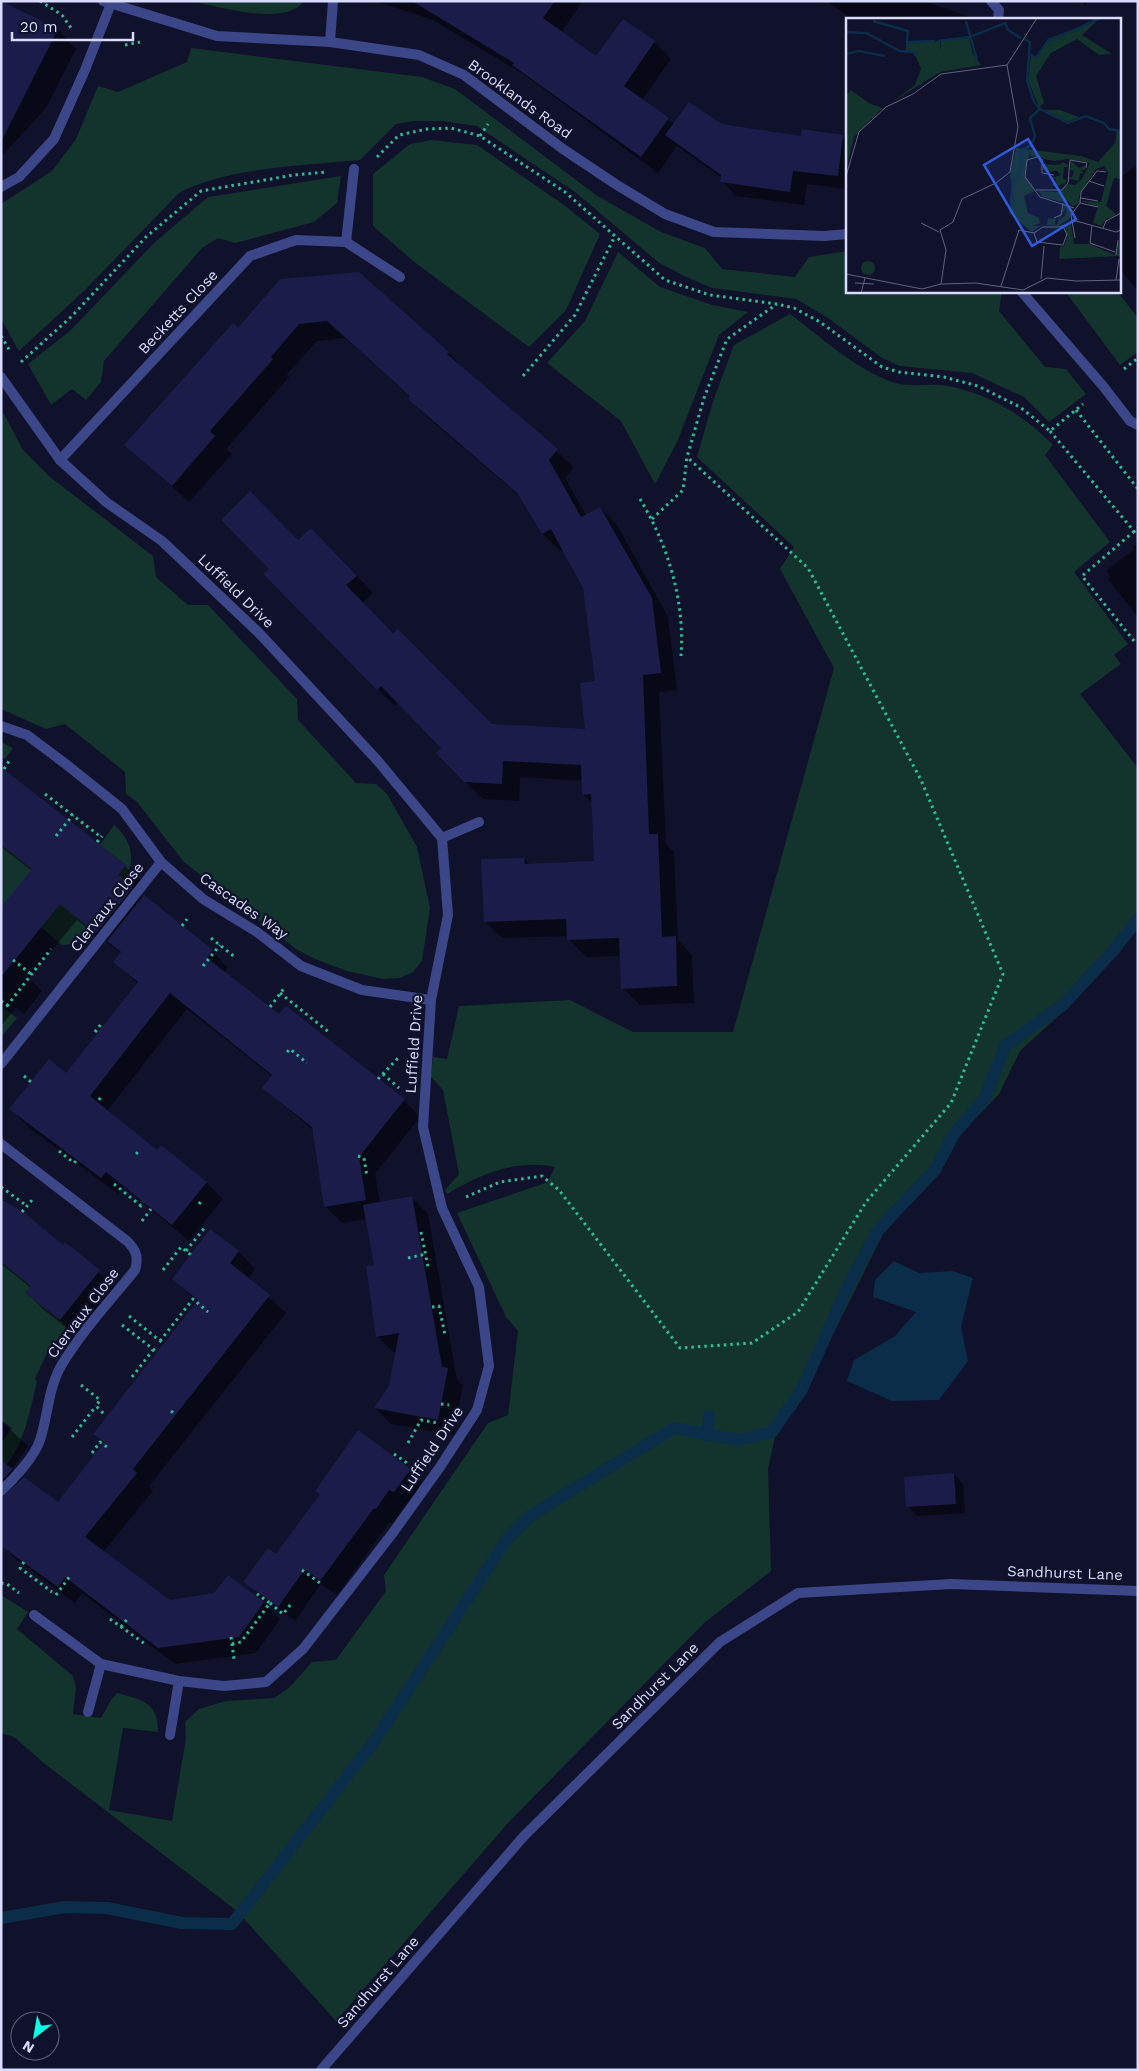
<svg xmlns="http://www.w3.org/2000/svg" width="1139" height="2071" viewBox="0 0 1139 2071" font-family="'Work Sans',sans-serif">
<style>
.green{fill:#13342c}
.water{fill:#0a2d49}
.shadow{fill:#0007}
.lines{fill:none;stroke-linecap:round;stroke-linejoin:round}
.stream{stroke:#0a2d49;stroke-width:12}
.building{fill:#1c1c4b}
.path{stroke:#2fbd98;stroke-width:3;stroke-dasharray:2.5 4;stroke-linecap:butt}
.service{stroke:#3b4789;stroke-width:10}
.minor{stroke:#3b4789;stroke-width:10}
.labels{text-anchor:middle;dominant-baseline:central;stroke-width:4.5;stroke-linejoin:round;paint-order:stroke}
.street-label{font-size:15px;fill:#d9dcff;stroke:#10112a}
.inset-river{fill:none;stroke:#0a2d49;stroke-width:2.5}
.inset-road{fill:none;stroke:#60627f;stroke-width:1}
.view{fill:#305cdc;fill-opacity:0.15;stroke:#305cdc;stroke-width:2.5}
.inset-edge{fill:none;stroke:#d9dcff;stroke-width:2.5}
</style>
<rect width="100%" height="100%" fill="#10112a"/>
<g class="green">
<path d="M193 1H304C286 27 219 7 193 1Z"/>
<path d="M191 48 422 77 455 89 596 195 661 232 705 248 722 269 795 277 809 257 848 251V291H1002L999 311 1045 367 1066 369 1086 394 1049 422 1024 397 972 373 900 366 882 358 828 318 796 299 712 288 684 276 658 262 575 192 477 126 442 121H414L396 124 360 160C307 165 224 168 179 193L85 290 19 351 1 319V204L52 171 76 139 98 86 118 92 187 62Z"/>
<path d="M431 140 477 145 564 205 600 234 566 310 529 347 413 261 373 226V174L410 144Z"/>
<path d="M341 176 337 203 314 222 235 243 218 238 202 248 104 361 101 382 86 400 72 389 51 405 28 364 71 330 154 243 208 197Z"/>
<path d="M618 252 660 287 712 305 748 312 719 335 677 442 655 484 621 421 547 363 585 321Z"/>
<path d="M1065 291H1117L1138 318V352L1120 365Z"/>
<path d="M790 314C822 338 856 370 895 383 909 387 926 384 941 385 983 390 1024 415 1053 445L1045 455 1110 542 1074 572 1128 644 1114 655 1121 664 1080 694 1138 768V927L1114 958 1067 1008 1020 1051 999 1094 959 1136 942 1169 883 1234 797 1407 775 1437 768 1469 771 1571 704 1623 508 1823 336 2021 237 1911 45 1764 14 1737 1 1733V1595L28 1612 17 1629 73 1676 76 1688 73 1714 101 1718 111 1700 117 1693C143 1700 158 1702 158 1732L123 1728 109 1810 172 1821 186 1738 185 1722 199 1709 226 1701 274 1698 289 1688 312 1662 336 1660 386 1591 384 1575 488 1423 508 1415 518 1331 506 1317 457 1213 548 1182 555 1167C516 1159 480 1174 447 1194L445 1190 459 1174 443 1090 431 1077 433 1057 447 1059 459 1006 570 1000 633 1032H733L834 668 780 569 794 547 697 457 713 401 734 345Z"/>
<path d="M1 413 4 414 23 450 50 477 153 556 156 577 188 605H208L297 699 298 720 356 783 376 784 387 794 417 847 430 908 422 961 413 972 400 978 383 979 347 971 315 959 296 949 184 862 137 802 126 794 125 772 65 724 46 729 1 709Z"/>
<path d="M1 742 13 748 5 759 1 757Z"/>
<path d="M114 825C131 839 136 858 126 878L75 944 62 945 41 927 1 907V845L52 832 82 921 126 865 100 845Z"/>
<path d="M1 1006 17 1018 1 1037Z"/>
<path d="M1 1262 34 1282 26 1293 67 1326 47 1353 35 1379 37 1382C29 1415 24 1446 1 1472V1444L12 1428 1 1420Z"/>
</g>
<path class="water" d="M894 1261 919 1273 953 1271 973 1278 961 1327 968 1361 939 1400 892 1401 847 1381 854 1360 895 1336 916 1312 873 1297 875 1280Z"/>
<g class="shadow">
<path d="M376 1H583L561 32 596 58 623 20 654 42 671 59 642 100 674 124 721 126 802 138 842 136 848 142V189L807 184 804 205 736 196 722 181V178L677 146 658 173 523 74 433 20Z"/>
<path d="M827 1H925L975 19H851Z"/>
<path d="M1081 1H1088L1085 5Z"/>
<path d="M25 14 58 30 76 49 46 108 1 157V39Z"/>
<path d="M1135 166 1138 170V291L1120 269V178Z"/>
<path d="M281 280 448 352 464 370 574 467 565 478 586 515 600 508 617 525 668 617 677 690 659 692 666 844 674 852 678 940 692 955 694 1003 640 1005 623 988 621 956 586 957 569 940 568 936 502 938 485 921 524 859 530 865 595 862 593 804 583 794V781L520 777 519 801 483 799 465 781 442 748 399 703 395 706 278 588 298 542 328 546 373 593 362 603 492 725 587 730 596 682 584 587 563 549 560 551 543 534 522 498 426 416 409 399 411 397 345 338 317 341 287 374 289 377 226 449 232 454 189 502 126 445 238 330Z"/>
<path d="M1138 542V617L1108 579 1111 577 1106 571 1134 549 1132 547Z"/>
<path d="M1 768 125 866 142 882 135 891 212 951 228 968 224 973 280 1016 404 1100 420 1117 375 1174 380 1203 412 1198 428 1214 457 1380 463 1385 454 1435 391 1424 375 1408 390 1386 397 1352H393L377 1336 375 1266 367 1219 342 1223 325 1206 314 1131 264 1088 273 1077 187 1009 107 1111 157 1152 161 1146 207 1183 223 1199 189 1241 124 1187 118 1194 27 1126 11 1109 66 1074 138 984 115 962 121 953 77 920 29 978 42 991 24 1014 16 1008 1 1026V909L32 871 1 847Z"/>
<path d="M1 1198 63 1247 66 1244 116 1288 78 1337 44 1310 27 1293 31 1288 1 1264Z"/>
<path d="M211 1231 239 1252 255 1269 248 1279 286 1313 149 1486 153 1491 103 1552 170 1601 215 1595 228 1577 264 1603 280 1619 256 1653 175 1664 82 1593 75 1603 18 1561 1 1545V1421L28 1446 12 1469 23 1480 58 1504 104 1444 94 1433 198 1302 173 1278Z"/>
<path d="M410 1470 426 1485 410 1507 406 1505 392 1524 390 1522 337 1595 321 1584 295 1621 261 1597 245 1581 277 1556Z"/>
<path d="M954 1474 963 1484 965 1513 917 1516 908 1507Z"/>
</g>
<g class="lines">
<g class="stream">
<path d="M707 1436 709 1416"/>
<path d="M1 1918 65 1907 107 1908 182 1923 232 1924 376 1739 507 1539 530 1516 674 1428 739 1440 772 1432 802 1389 848 1286 878 1230 935 1170 954 1134 985 1098 1005 1046 1064 1004 1113 951 1138 919"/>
</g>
</g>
<g class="building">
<path d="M1 1 58 29 1 142Z"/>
<path d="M412 1H555L543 18 596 56 623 19 655 41 624 86 669 118 641 157 512 65 514 63Z"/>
<path d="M689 102 722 124 801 136 802 129 843 135 838 176 793 171 790 192 720 182 721 175 665 135Z"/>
<path d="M359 272 449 352 447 354 558 449 549 460 581 517 600 507 652 598 661 673 643 675 649 834H658L662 937 676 936 677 986 621 989 619 938 567 940 566 919 484 922 481 859 524 858 525 864 594 861 591 794 582 795 581 765 503 761 502 784 464 782 436 753 441 748 381 686 377 690 278 589 263 574 269 569 221 520 250 491 298 540 311 528 357 576 346 585 393 633 398 629 492 724 585 729 580 683 595 681 583 588 551 529 542 534 518 494 408 399 410 396 327 321 299 324 271 357 273 359 210 431 215 436 172 486 124 445 233 323 238 328 280 279Z"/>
<path d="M1 767 126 865 118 875 133 887 96 933 60 904 1 977V907L32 869 1 845Z"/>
<path d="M144 895 213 950 207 958 279 1014 286 1006 405 1099 359 1157 366 1200 324 1207 312 1127 262 1088 272 1075 170 993 90 1096 157 1150 161 1145 207 1182 172 1225 106 1172 101 1178 9 1109 49 1059 66 1073 138 982 113 962 121 952 107 941Z"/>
<path d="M412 1196 442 1367 448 1368 438 1420 374 1408 389 1386 399 1333 376 1337 366 1266 374 1265 363 1205Z"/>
<path d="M1 1199 26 1214 63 1245 65 1242 100 1270 60 1320 25 1293 31 1286 1 1262Z"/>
<path d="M210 1229 239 1251 230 1263 270 1295 133 1469 137 1473 85 1537 170 1600 214 1593 228 1575 264 1602 239 1637 158 1648 65 1577 58 1587 1 1546V1498L24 1477 58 1502 104 1442 93 1434 198 1300 172 1279Z"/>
<path d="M358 1430 411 1469 394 1492 389 1490 376 1509 374 1508 320 1581 305 1569 278 1607 243 1582 268 1548 276 1554 320 1494 315 1491Z"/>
<path d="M1 1460 13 1469 1 1481Z"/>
<path d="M954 1473 956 1504 906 1507 904 1477Z"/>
</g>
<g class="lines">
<g class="path">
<path d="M40 1 62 15 71 28"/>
<path d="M125 45 140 42"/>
<path d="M480 136 488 124"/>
<path d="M377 157 399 135 427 129 451 128 480 136 565 192 665 280 710 295 777 304 794 308 820 322 882 367 899 372 944 377 978 386 1020 407 1050 431 1083 404"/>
<path d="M1 336 10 351"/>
<path d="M21 362 72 316 146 237 201 191 294 175 327 172"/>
<path d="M1124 369 1138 358"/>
<path d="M523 376 575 315 615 236"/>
<path d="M1076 410 1138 489"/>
<path d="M1050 431 1138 536"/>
<path d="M640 499C668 545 685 601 681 656"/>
<path d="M652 519 683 490 687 457 704 398 727 339 777 304"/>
<path d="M1134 641 1082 576 1138 528"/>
<path d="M4 769 11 758"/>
<path d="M45 794 101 837"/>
<path d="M56 836 73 815"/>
<path d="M97 842 102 836"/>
<path d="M182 926 187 919"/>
<path d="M211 938 236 958"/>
<path d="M13 960 31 974"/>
<path d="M203 966 220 945"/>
<path d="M280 993 330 1033"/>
<path d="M1 1001 9 1007"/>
<path d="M7 1006 51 949"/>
<path d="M270 1007 285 987"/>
<path d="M95 1032 101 1024"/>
<path d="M287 1052 290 1049 307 1063"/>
<path d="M383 1074 399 1088"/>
<path d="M24 1076 31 1082"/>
<path d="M378 1079 400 1056"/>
<path d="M99 1100 101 1097"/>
<path d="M59 1151 74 1163 78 1159"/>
<path d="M136 1154 139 1151"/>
<path d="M358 1156 364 1158 367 1177"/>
<path d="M114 1184 141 1206 143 1202"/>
<path d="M1 1187 27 1206"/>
<path d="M466 1197 500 1182 542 1176 559 1190 680 1348 752 1343 798 1312 866 1202 951 1103 1003 974 921 780 808 568 687 457"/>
<path d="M199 1204 202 1200"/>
<path d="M22 1212 32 1200"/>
<path d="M142 1221 151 1209"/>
<path d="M421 1232 428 1267"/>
<path d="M186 1251 206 1226"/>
<path d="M408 1258 426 1254"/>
<path d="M163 1270 181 1247 191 1255"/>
<path d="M432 1307 439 1306 445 1335"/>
<path d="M129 1316 164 1344"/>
<path d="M122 1325 157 1352"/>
<path d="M160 1341 193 1299 208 1312"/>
<path d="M132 1377 153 1350"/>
<path d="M81 1385 100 1400 96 1406 106 1416"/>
<path d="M441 1404 449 1405"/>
<path d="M171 1411 176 1415"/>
<path d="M72 1437 96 1406"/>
<path d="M408 1443 421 1420 438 1423"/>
<path d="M92 1453 100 1442 107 1447"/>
<path d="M394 1454 410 1465"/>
<path d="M24 1562 20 1568 52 1592"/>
<path d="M302 1570 320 1583"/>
<path d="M1 1583 7 1584 19 1593"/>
<path d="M56 1595 70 1576"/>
<path d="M270 1603 283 1614 291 1604"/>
<path d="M110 1619 145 1644"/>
<path d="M121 1627 128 1618"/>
<path d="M231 1637 234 1659"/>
<path d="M232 1644 241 1642 270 1603 257 1594"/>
</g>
<path class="service" d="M170 1735 179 1681"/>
<g class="minor">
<path d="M103 1 217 36 330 42 419 55 464 75 563 149 617 185 665 214 714 232 824 236 848 234"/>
<path d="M991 1 999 10 998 19"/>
<path d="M330 42 333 1"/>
<path d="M1 187 19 177 54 139 85 70 112 1"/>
<path d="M346 242 354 169"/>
<path d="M1021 291 1103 386 1130 421 1138 425"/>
<path d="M1 377 60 460 106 502 162 541 259 633 377 760 442 838 448 915 431 1000 423 1127 442 1208 479 1287 489 1366 477 1410 440 1467 392 1534 303 1649 266 1682 224 1686 179 1681 101 1664 34 1615"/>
<path d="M60 460 250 256 296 240 346 242 400 277"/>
<path d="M1 726 27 735 67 765 122 809 161 862 203 899 257 932 301 966 362 990 431 1000"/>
<path d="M442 838 479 822"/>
<path d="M1 1064 161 862"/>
<path d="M1 1144 127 1241C136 1250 139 1257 135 1270 110 1301 81 1332 61 1366 48 1389 48 1416 40 1440 35 1456 14 1479 1 1491"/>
<path d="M88 1712 101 1664"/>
<path d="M321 2070 524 1836 720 1642 798 1593 951 1584 1138 1591"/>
</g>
</g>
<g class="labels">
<g class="street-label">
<text transform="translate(520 99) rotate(36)">Brooklands Road</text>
<text transform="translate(178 312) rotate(-47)">Becketts Close</text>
<text transform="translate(236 591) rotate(44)">Luffield Drive</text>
<text transform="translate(244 906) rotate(35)">Cascades Way</text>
<text transform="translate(107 907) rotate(-52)">Clervaux Close</text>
<text transform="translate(414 1044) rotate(-86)">Luffield Drive</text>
<text transform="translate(83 1313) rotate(-53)">Clervaux Close</text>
<text transform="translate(432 1449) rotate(-56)">Luffield Drive</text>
<text transform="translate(1065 1573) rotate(2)">Sandhurst Lane</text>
<text transform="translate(655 1686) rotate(-45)">Sandhurst Lane</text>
<text transform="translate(378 1982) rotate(-49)">Sandhurst Lane</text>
</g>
</g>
<g transform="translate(846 18)">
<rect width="275" height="275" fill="#10112a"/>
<path d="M252 2 236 17 266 36 253 37 231 21 205 35 190 58 198 85 193 89 182 62 185 38 191 40 204 20ZM123 20 127 36 135 47 94 54 45 85 69 67 75 51 68 34H62V24L94 23 95 34V23ZM5 72 23 85 36 90 8 119 0 153V78ZM198 92H214L233 99 221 104ZM271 112H275V161L268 160 260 188 271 197 260 201 256 208 247 205 252 189 235 183 255 184 262 155 258 148 250 151 233 178 234 184 227 189 221 182 220 185 197 179 192 173 211 174 222 166 229 167 236 161 244 145 222 141 208 143 185 138 184 134 178 158 184 165 182 168 185 165 189 173 178 178 182 195 193 200 194 205 186 208 201 207 202 200 210 201 208 207 211 206 218 187 221 188 213 202 219 198 221 188 226 192 224 200 212 208 196 207 186 214 164 196 167 174 164 158 170 130 235 138 252 144 269 125ZM197 142V146L213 147 217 144 222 147 223 143 222 149H218L217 161 221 162 218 168 216 165 211 170 206 167V171V166H209L210 161 206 160 215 157 211 153 200 154 197 151ZM225 143 233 150 240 147 239 152H235L238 156 234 155 233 163 224 161V166L223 159H226L228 153 224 152ZM225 206 228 226H243L269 237 275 217V238L213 241 214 229 218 228 221 219 219 207ZM15 250a7 7 0 1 1 14 0a7 7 0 1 1-14 0Z" fill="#13342c"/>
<path class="inset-river" d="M27 3 62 13 61 24M120 3 131 42M0 14 20 15 54 33 68 34 70 38M225 14 254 0M178 21 184 24 181 62 188 84 194 91 222 105 240 98 258 105 263 111 275 113M92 23 124 19 159 5 162 12 175 20M204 23 224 14M61 33V24L89 23M0 36 13 33 39 38M185 37 190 40 204 20M164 196 167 163 174 155 176 132 185 127 189 118 184 100 194 91"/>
<path class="inset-road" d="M191 139 181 142 179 159 194 179 228 190M196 141V155L208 157M0 158 13 114 40 89 67 76 95 56 161 47M243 163 258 168M190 172H216L222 165 224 142 241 145 240 150M235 180 252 183M234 185 235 174 251 153 260 154M234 185 252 189M208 200 215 197 217 185M75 205 93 214M246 207 244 225 269 234M257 210 260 203 275 195M188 215 191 224 217 227 221 216 216 207M229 220 225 197 234 185M270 237 272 222M0 256 76 271 95 266 130 265 177 272 201 260 230 263 275 262M195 261 198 228M270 262 273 241M9 265 28 266M95 266 100 232 94 212 107 204 116 181 150 165 164 154 172 109 161 47 191 0M155 268 173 212 188 215 197 209H213L230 203 270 214 275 212M15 275 19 260"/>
<path class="view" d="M182 121 230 201 186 228 138 147Z"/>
<rect width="275" height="275" class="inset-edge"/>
</g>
<rect width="1139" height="2071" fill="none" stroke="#d9dcff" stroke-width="5"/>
<g transform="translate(35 2036) rotate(211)"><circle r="24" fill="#10112a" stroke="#60627f"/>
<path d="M0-4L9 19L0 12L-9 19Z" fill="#05ffe7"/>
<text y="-8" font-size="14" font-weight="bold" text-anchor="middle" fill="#d9dcff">N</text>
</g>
<path d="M12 32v8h121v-8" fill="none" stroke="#d9dcff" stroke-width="2.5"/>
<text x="20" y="32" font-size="15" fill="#d9dcff" stroke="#10112a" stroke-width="4" paint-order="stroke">20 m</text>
</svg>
